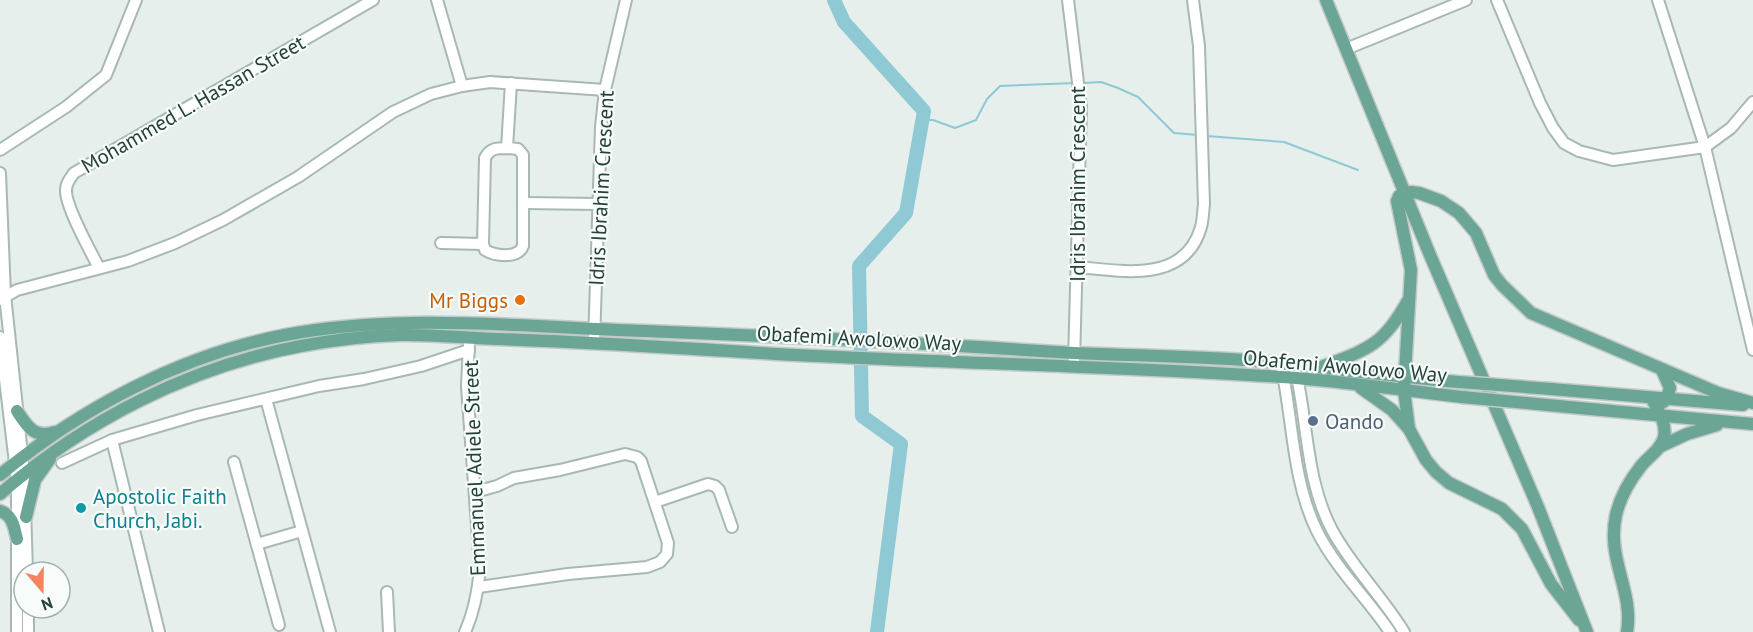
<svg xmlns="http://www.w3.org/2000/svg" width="1753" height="632" viewBox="0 0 1753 632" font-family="'PT Sans',sans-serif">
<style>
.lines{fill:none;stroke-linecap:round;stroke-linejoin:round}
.stream{stroke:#8ec9d4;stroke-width:2}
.river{stroke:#8ec9d4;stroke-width:14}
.minor-casing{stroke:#a8b8b2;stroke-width:14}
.major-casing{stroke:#c2cac8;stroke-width:15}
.minor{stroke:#fff;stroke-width:10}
.major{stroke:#6aa596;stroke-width:12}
.major-bridge-casing{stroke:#c2cac8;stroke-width:15;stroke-linecap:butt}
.major-bridge{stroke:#6aa596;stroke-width:12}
.food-dot{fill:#e8710a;stroke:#f7fbf9;stroke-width:2}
.service-dot{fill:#5c6f8a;stroke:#f7fbf9;stroke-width:2}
.culture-dot{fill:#0f9aa8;stroke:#f7fbf9;stroke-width:2}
.labels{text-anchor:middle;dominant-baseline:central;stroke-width:4.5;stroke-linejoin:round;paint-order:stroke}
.street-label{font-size:21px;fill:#24423a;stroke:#f7fbf9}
.food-label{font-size:21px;fill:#c56008;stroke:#f7fbf9;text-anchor:end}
.service-label{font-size:21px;fill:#4e5e75;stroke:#f7fbf9;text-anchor:start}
.culture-label{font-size:21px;fill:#0d838f;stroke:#f7fbf9;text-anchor:start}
</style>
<rect width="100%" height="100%" fill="#e6efeb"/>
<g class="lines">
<g class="stream">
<path d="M1083 83 1101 82 1118 88 1138 97 1174 133 1198 135"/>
<path d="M923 120H933L955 128 976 120 987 99 1000 86 1075 83"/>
<path d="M1207 136 1284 142 1358 170"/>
</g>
<path class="river" d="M834 0 844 22 924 111 906 213 859 266 862 416 901 444 877 632"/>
<defs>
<g id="minor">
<path d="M437 0 462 86"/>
<path d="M1068 0 1081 107 1074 361"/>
<path d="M1497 0 1540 103 1553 128 1564 143 1579 151 1613 160 1705 147 1731 128 1753 102"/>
<path d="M1658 0 1705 147 1753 350"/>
<path d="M1346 49 1466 0"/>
<path d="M507 148 518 149 523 155V246C518 259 495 256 485 250L483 244 485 158C490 148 497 148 507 148Z"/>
<path d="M507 148 511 83"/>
<path d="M0 150 66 107 106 75 136 0"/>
<path d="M0 173 5 295 24 473 27 572"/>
<path d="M524 203 599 204"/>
<path d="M441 243 483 244"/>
<path d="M1078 267C1122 271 1185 284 1201 227 1203 220 1203 212 1204 204L1199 46 1193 0"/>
<path d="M99 268C91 252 65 206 66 190 66 183 70 179 74 173L373 0"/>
<path d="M0 300 17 290 128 261 175 243 223 220 298 177 393 112 431 94 462 86 490 82 605 90"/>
<path d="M0 337 17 480V632"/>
<path d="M594 343 601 127 605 90 626 0"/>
<path d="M1281 364C1293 420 1292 480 1317 531 1336 569 1367 598 1390 632"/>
<path d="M1296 372C1308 425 1306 481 1332 530 1352 567 1382 596 1404 632"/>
<path d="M266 399 330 632"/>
<path d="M112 440 159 632"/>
<path d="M234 462 279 625"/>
<path d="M62 463 112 440 197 415 319 386 364 379 421 366 469 350"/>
<path d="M475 492 497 486 514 478 560 470 625 454 637 457 641 461 668 543 667 554 660 562 647 567 568 574 479 587"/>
<path d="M655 502 708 484 715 486 719 490 732 527"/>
<path d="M257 544 302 531"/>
<path d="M387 592 389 632"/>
<path d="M28 608V632"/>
<path d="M465 632C474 612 478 591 480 568L467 386 469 344"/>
</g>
<g id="major">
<path d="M1326 0 1430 255 1538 507 1587 632"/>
<path d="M1321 367C1366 350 1383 346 1407 302"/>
<path d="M1361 388 1392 410 1409 429 1426 460 1436 472 1449 483 1502 509 1522 529 1551 584 1579 620"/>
<path d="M1551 389 1743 405"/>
<path d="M1660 404 1666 400 1670 388 1662 370"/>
<path d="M1558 406 1753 424"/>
<path d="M17 411C27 426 34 439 55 432"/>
<path d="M1409 429 1404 390 1411 270 1397 201 1399 196 1411 192 1419 193 1441 201 1459 213 1476 233 1494 275 1502 285 1531 313 1718 393 1753 403"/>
<path d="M1659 447 1687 434 1717 425"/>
<path d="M0 475C81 408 181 355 285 335 369 319 453 322 538 326 590 329 642 331 694 333 821 338 948 345 1074 353 1139 356 1204 356 1268 362 1328 368 1387 375 1446 381"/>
<path d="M0 494C86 420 189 367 301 346 333 340 367 336 399 335 432 334 464 338 497 339 590 342 683 348 776 354 945 363 1114 366 1282 377 1342 381 1402 390 1462 397"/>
<path d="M0 511C13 515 14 527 17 539"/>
<path d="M26 517 35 480 50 459"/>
<path d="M1627 632C1634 591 1606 559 1616 515 1620 497 1630 480 1641 466 1648 457 1661 450 1664 437 1667 424 1658 410 1652 399"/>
</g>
</defs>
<use href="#minor" class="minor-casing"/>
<use href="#major" class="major-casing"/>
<use href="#minor" class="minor"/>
<use href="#major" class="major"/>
<defs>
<g id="major-bridge">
<path d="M1446 381 1551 389"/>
<path d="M1462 397 1558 406"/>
</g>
</defs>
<use href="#major-bridge" class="major-bridge-casing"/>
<use href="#major-bridge" class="major-bridge"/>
</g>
<circle class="food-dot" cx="520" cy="300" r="6"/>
<circle class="service-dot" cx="1313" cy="421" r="6"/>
<circle class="culture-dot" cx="81" cy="508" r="6"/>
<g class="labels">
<g class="street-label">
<text transform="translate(193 104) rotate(-30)">Mohammed L. Hassan Street</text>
<text transform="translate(1077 184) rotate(-90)">Idris Ibrahim Crescent</text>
<text transform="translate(601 188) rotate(-87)">Idris Ibrahim Crescent</text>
<text transform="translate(859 338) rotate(3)">Obafemi Awolowo Way</text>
<text transform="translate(1345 366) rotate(5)">Obafemi Awolowo Way</text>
<text transform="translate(474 468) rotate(-92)">Emmanuel Adiele Street</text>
</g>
<g class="food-label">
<text x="508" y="300">Mr Biggs</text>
</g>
<g class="service-label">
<text x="1325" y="421">Oando</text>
</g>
<g class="culture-label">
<text x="93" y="496">Apostolic Faith<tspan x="93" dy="24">Church, Jabi.</tspan></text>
</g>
</g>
<g transform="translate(42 590) rotate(160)"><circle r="28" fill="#f7fbf9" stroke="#a3b1ad" stroke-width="1.5"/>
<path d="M0-4.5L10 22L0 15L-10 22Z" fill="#f4845f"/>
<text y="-9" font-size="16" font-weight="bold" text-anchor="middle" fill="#24423a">N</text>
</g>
</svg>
